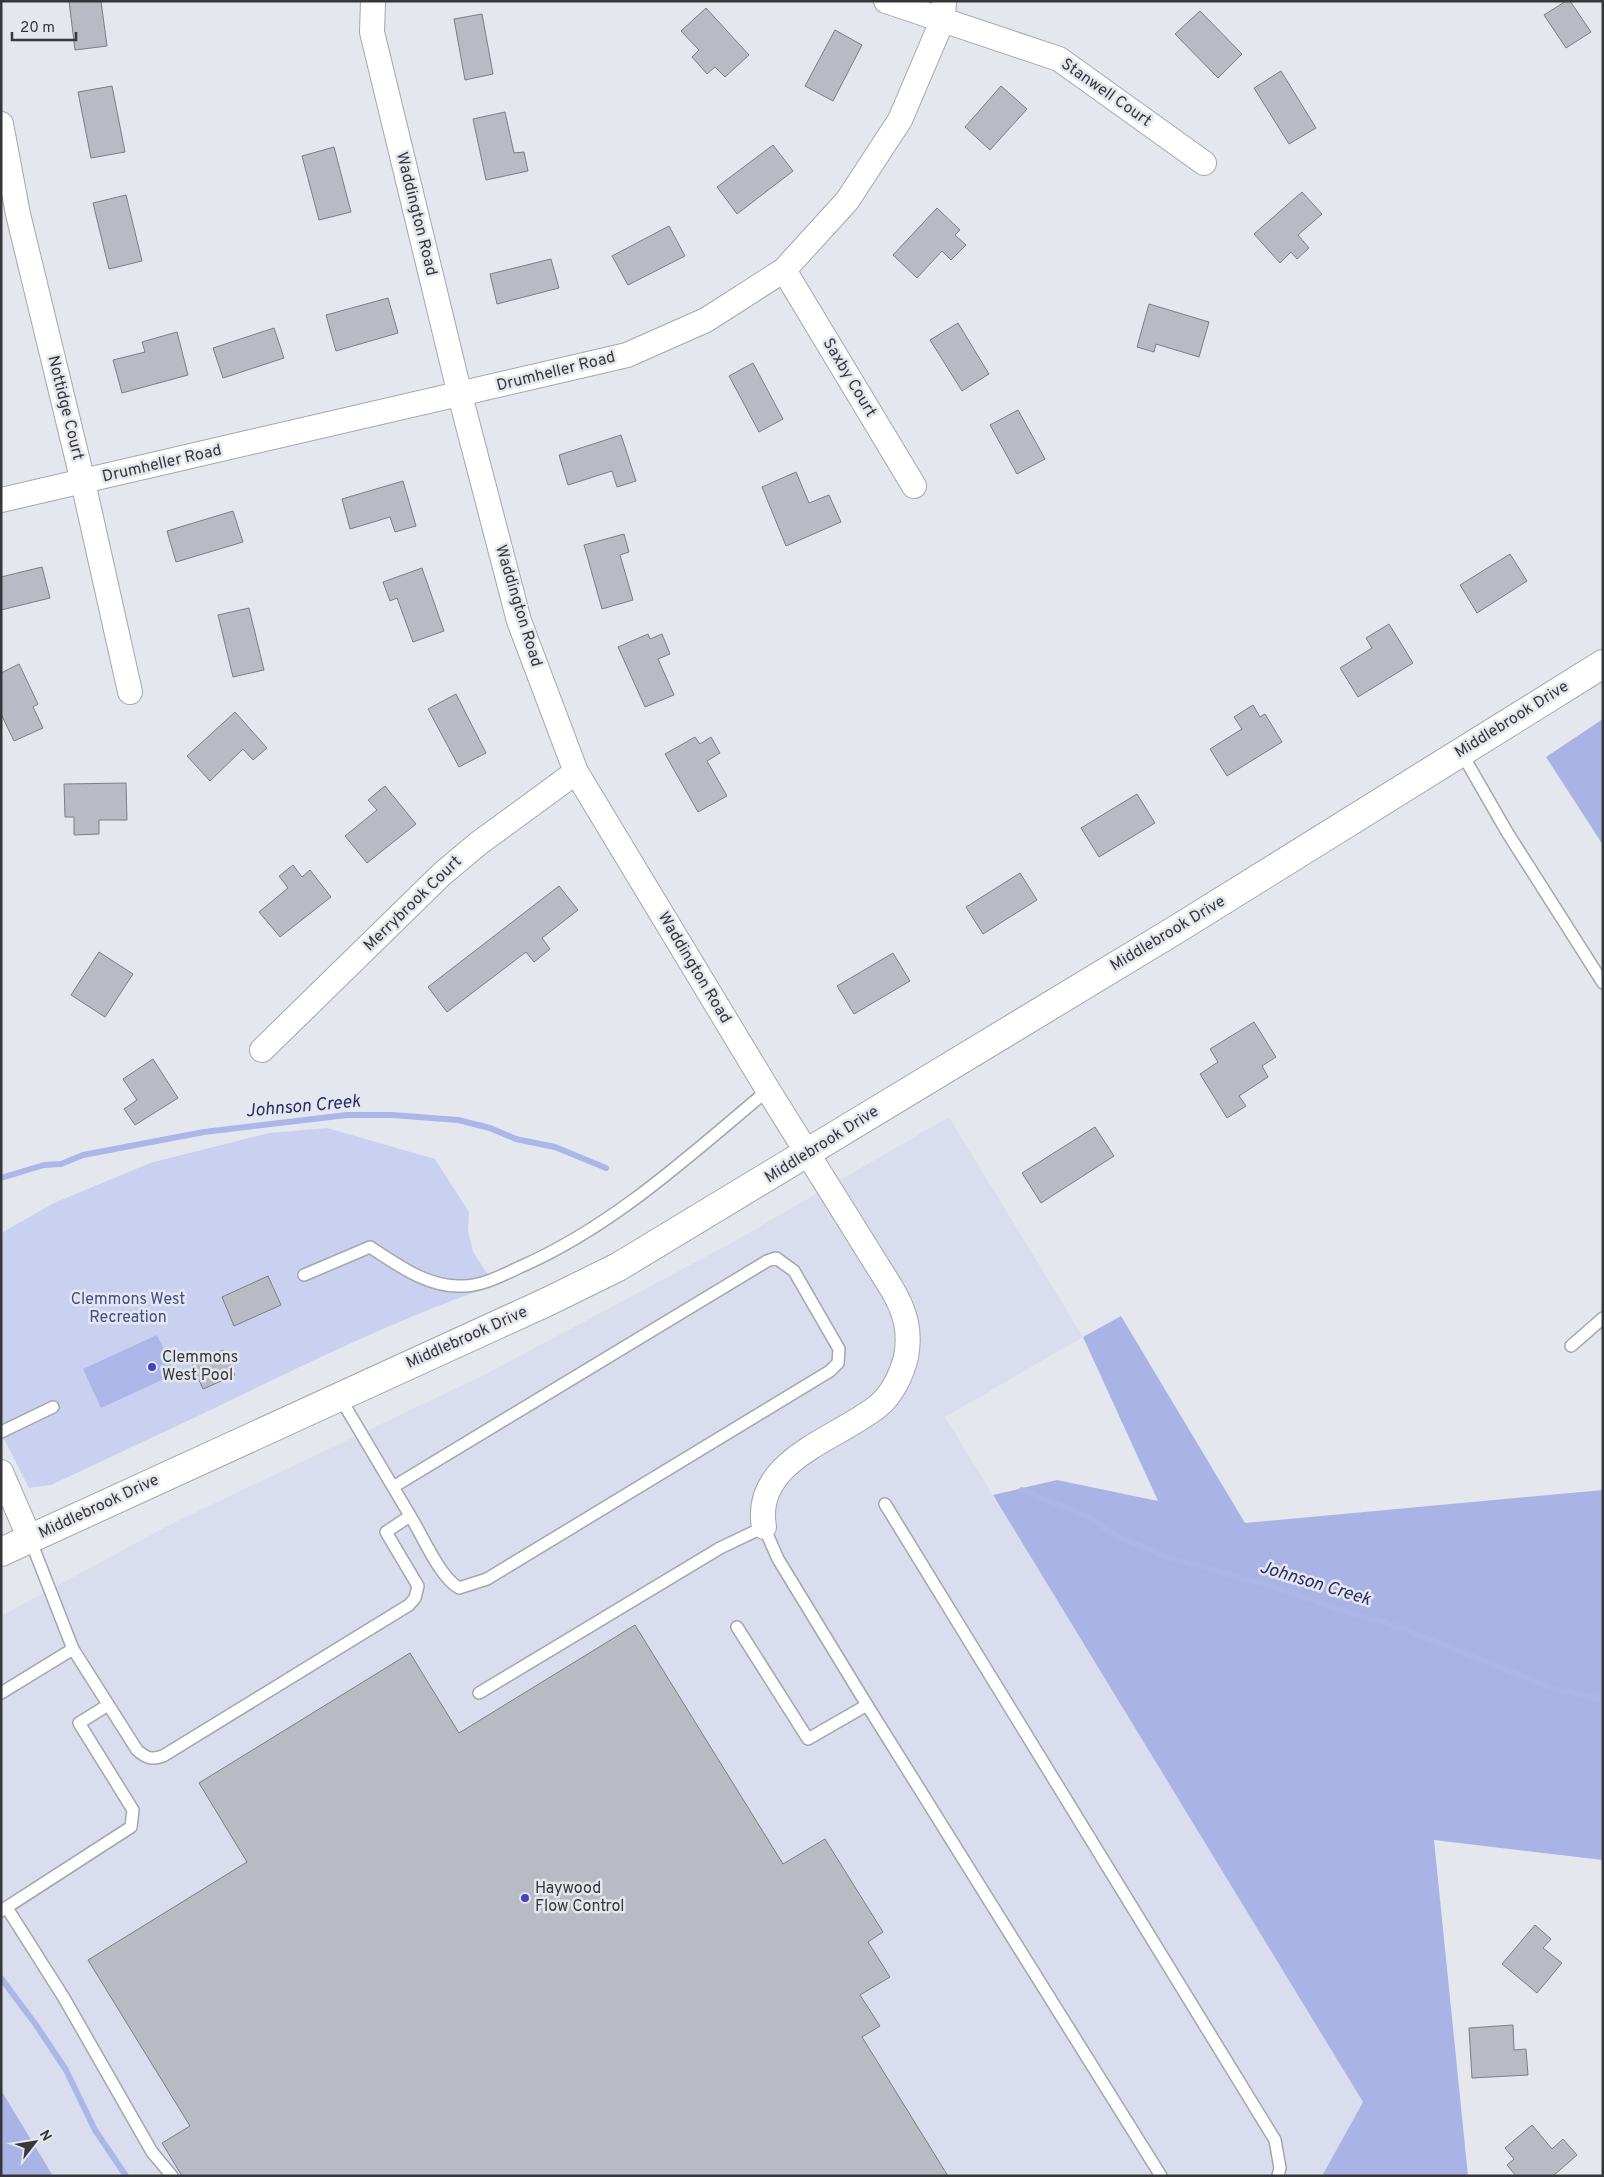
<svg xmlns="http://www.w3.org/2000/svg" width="1604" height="2177" viewBox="0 0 1604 2177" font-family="Overpass,sans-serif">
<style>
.built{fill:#dadded}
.green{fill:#cad1f0}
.forest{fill:#aab3e6}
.water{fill:#acb6e9}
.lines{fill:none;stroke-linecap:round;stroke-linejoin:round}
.stream{stroke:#acb6e9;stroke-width:6}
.building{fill:#b9bbc4;stroke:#7c7e85}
.lane-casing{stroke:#a4a6ae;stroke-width:14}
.street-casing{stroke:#a4a6ae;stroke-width:26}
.secondary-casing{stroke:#a4a6ae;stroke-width:30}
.lane{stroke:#fff;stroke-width:11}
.street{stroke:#fff;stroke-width:24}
.secondary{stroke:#fff;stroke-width:28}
.poi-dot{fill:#4445bb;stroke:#e5e7ef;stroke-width:2}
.labels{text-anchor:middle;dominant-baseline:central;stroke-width:5;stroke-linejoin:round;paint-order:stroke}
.street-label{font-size:16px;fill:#36373a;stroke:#e5e7ef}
.park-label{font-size:16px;fill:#454c8b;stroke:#e5e7ef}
.poi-label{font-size:16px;fill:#36373a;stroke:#e5e7ef;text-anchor:start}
.water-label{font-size:18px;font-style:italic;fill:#282c68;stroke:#e5e7ef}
</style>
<rect width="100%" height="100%" fill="#e5e7ef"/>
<path class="built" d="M949 1117 1083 1337 945 1417 1363 2102 1322 2176H53L1 2090V1616L175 1522 484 1375 735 1241Z"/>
<path class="green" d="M327 1128 435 1159 469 1212 468 1231 473 1252 495 1285C393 1320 296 1369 198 1416 149 1439 100 1462 51 1485L29 1488 1 1433V1233L54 1203 150 1163 269 1133Z"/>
<g class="forest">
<path d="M1603 719V845L1546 757Z"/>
<path d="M1121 1316 1245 1523 1603 1490V1860L1434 1840 1468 2176H1322L1363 2102 993 1495 1057 1480 1158 1501 1083 1337Z"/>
<path d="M1 2090 53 2176H1Z"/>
</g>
<path class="water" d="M157 1335 175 1374 101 1408 83 1369Z"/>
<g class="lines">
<g class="stream">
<path d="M1 1178 44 1165 61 1164 83 1155 204 1132 347 1115H392L458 1120 490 1128 516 1139 555 1147 606 1168"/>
<path d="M1022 1490 1089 1517 1115 1535 1166 1557 1268 1585 1356 1615 1385 1622 1550 1687 1603 1700"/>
<path d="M1 1978 36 2025 66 2070 95 2130 126 2176"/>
</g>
</g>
<g class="building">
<path d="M69 1H101L107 46 75 50Z"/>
<path d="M1566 1H1570L1591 32 1566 48 1544 15Z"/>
<path d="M706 8 749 55 725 77 715 67 707 74 692 57 699 50 681 31Z"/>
<path d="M1200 11 1242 54 1218 78 1175 34Z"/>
<path d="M482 14 493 74 465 80 454 19Z"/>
<path d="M835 30 862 45 833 101 805 86Z"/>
<path d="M1281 71 1316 128 1289 144 1254 88Z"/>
<path d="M112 86 125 152 91 158 78 92Z"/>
<path d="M1001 86 1027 109 990 150 965 127Z"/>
<path d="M505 112 514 153 524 152 528 171 486 180 473 119Z"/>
<path d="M773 145 793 171 737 214 717 187Z"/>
<path d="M334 147 351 212 319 220 302 156Z"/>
<path d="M1302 192 1322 214 1298 235 1309 248 1297 259 1291 252 1280 263 1254 234Z"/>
<path d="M126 195 142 261 109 269 93 203Z"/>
<path d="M937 208 960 230 955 235 966 245 951 260 942 251 917 278 893 255Z"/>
<path d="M669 226 685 256 628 285 612 256Z"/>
<path d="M551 259 559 288 497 304 490 274Z"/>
<path d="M388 298 398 333 336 351 326 315Z"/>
<path d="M1149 304 1209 322 1199 357 1156 344 1154 352 1137 347Z"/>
<path d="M958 323 989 374 962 391 930 340Z"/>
<path d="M274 328 284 358 223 378 213 348Z"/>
<path d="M177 332 188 375 122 393 113 360 145 352 142 342Z"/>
<path d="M753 363 783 419 759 432 729 376Z"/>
<path d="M1018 410 1045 459 1017 474 990 425Z"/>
<path d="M621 435 636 481 617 487 612 471 568 485 559 455Z"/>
<path d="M796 472 809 503 829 495 841 522 786 546 762 487Z"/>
<path d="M403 481 416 526 395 532 390 517 350 529 342 499Z"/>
<path d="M233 511 243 542 176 562 167 531Z"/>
<path d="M624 534 629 552 620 555 633 600 602 609 584 545Z"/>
<path d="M1510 554 1527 581 1477 613 1460 585Z"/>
<path d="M42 567 50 598 1 610V577Z"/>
<path d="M422 568 444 631 413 642 397 598 390 601 383 582Z"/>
<path d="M249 608 264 670 233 677 218 615Z"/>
<path d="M1389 624 1413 663 1358 697 1340 668 1372 648 1366 638Z"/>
<path d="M648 634 650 639 662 634 670 654 658 659 674 695 645 707 618 647Z"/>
<path d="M19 664 38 704 33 707 43 728 14 741 1 714V673Z"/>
<path d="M456 694 486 753 459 767 428 709Z"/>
<path d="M1253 705 1260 717 1265 714 1282 742 1227 776 1210 749 1242 729 1234 717Z"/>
<path d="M235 712 267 748 253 760 243 749 210 781 187 756Z"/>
<path d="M695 737 700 744 711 737 720 753 707 761 727 796 698 812 665 754Z"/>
<path d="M126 783 127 820H99V834L74 835V817H65L64 784Z"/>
<path d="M385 786 416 824 367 863 345 836 377 810 368 800Z"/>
<path d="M1137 794 1155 823 1099 857 1081 828Z"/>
<path d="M293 865 302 877 310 870 331 897 280 937 259 912 288 888 279 876Z"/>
<path d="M1020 873 1037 900 983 934 966 907Z"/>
<path d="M559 886 578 910 542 938 550 949 534 962 526 952 447 1012 428 987Z"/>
<path d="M99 952 133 974 105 1017 71 995Z"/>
<path d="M893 953 910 981 854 1014 837 986Z"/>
<path d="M1254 1022 1276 1057 1262 1066 1268 1077 1239 1096 1246 1106 1227 1118 1200 1074 1218 1062 1210 1049Z"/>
<path d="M153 1059 178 1098 135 1125 124 1109 137 1100 123 1079Z"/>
<path d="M1095 1127 1114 1156 1041 1203 1022 1173Z"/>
<path d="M268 1276 281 1305 234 1326 222 1297Z"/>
<path d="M223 1350 235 1375 203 1389 192 1364Z"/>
<path d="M635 1625 783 1864 825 1839 883 1932 868 1942 890 1977 860 1995 880 2026 862 2037 948 2176H182L162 2143 190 2126 88 1960 247 1862 199 1783 410 1653 459 1733Z"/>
<path d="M1535 1925 1551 1939 1543 1948 1562 1963 1537 1993 1502 1964Z"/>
<path d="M1513 2025 1514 2050 1526 2049 1528 2075 1472 2078 1469 2028Z"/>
<path d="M1532 2125 1552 2149 1563 2139 1577 2155 1553 2176H1516L1507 2165 1514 2159 1505 2148Z"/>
</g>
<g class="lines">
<defs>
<g id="lane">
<path d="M1461 752 1507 832 1603 983"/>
<path d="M304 1275 370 1247C398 1265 428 1288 463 1286 482 1286 503 1275 520 1267 614 1226 690 1155 768 1090"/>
<path d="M1571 1346 1603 1318"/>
<path d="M339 1396C363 1437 388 1478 412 1519 424 1539 440 1577 459 1588L487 1579 830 1371 838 1363 839 1349 794 1271 776 1258 767 1261 393 1487"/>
<path d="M1 1432 53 1407"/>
<path d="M885 1504 1275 2140 1280 2168 1278 2176"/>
<path d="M30 1539 73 1649 137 1750C146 1758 151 1760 163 1756L409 1605 415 1598 418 1586 386 1532 410 1516"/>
<path d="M737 1627 808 1739 867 1705"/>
<path d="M1 1693 73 1649"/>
<path d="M479 1693 720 1548 764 1527 778 1559 867 1705 1161 2176"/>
<path d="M7 1908 64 1998 152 2152 172 2176"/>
<path d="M1 1911 131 1827 133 1810 79 1723 108 1705"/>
</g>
<g id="street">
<path d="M373 1 372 32 460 395 519 621 576 772 768 1090 892 1289C905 1311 911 1331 906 1357 902 1374 892 1395 878 1406 838 1439 752 1460 764 1527"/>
<path d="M886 1 1059 59 1204 163"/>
<path d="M1 124 18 214 83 482 130 692"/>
<path d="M784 270 914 486"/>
<path d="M1 500 627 355 706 320 784 270 847 201 900 120 943 19 944 1"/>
<path d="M262 1050 442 874 479 843 576 772"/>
<path d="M1 1472 30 1539"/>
</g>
<path id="secondary" d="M1 1552 549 1301 618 1267 1177 929 1603 664"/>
</defs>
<use href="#lane" class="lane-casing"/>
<use href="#street" class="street-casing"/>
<use href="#secondary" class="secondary-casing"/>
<use href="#lane" class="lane"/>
<use href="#street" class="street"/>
<use href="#secondary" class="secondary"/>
</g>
<g class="poi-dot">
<circle cx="152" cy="1367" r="5"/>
<circle cx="525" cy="1898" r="5"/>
</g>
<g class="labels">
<g class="street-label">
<text transform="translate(1106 93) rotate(35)">Stanwell Court</text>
<text transform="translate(416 214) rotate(76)">Waddington Road</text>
<text transform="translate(556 372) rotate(-14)">Drumheller Road</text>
<text transform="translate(849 378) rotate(59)">Saxby Court</text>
<text transform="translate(65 408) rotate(76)">Nottidge Court</text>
<text transform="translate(162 464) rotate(-13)">Drumheller Road</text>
<text transform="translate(518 606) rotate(73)">Waddington Road</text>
<text transform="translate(1512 720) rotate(-32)">Middlebrook Drive</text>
<text transform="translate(413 904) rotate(-44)">Merrybrook Court</text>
<text transform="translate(1168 934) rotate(-31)">Middlebrook Drive</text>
<text transform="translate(694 968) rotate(59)">Waddington Road</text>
<text transform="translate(822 1145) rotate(-32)">Middlebrook Drive</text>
<text transform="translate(467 1338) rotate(-24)">Middlebrook Drive</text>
<text transform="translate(99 1507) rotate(-25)">Middlebrook Drive</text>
</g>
<g class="park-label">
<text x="128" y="1300">Clemmons West<tspan x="128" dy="18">Recreation</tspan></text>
</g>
<g class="poi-label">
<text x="162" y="1358">Clemmons<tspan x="162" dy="18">West Pool</tspan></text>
<text x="535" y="1889">Haywood<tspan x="535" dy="18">Flow Control</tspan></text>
</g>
<g class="water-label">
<text transform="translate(303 1107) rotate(-5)">Johnson Creek</text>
<text transform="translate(1315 1584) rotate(17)">Johnson Creek</text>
</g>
</g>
<rect width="1604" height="2177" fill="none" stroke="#36373a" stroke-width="5"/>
<g transform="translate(35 2142) rotate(59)" stroke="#e5e7ef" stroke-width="4" paint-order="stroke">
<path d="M0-4L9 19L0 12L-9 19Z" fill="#36373a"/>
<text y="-8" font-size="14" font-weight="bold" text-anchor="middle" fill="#36373a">N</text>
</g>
<path d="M12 32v8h64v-8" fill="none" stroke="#36373a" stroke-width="2.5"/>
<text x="20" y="32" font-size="15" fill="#36373a" stroke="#e5e7ef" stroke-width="4" paint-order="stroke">20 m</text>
</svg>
